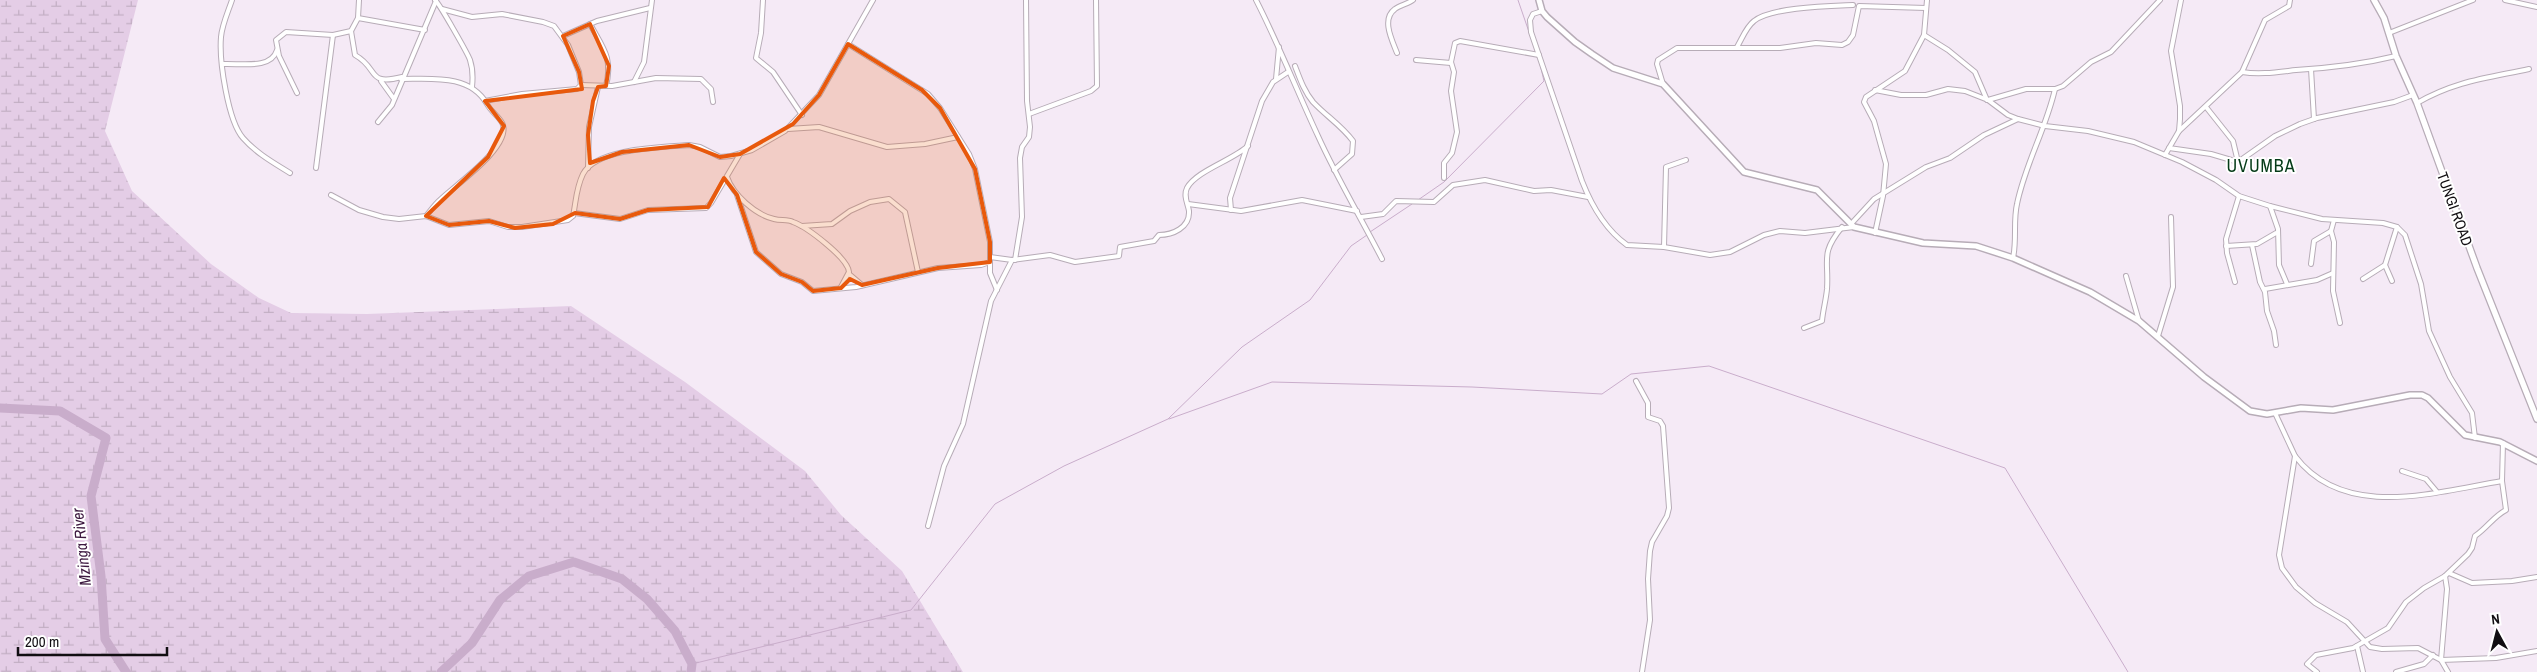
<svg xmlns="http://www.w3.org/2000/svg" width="2537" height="672" viewBox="0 0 2537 672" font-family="'Archivo Narrow',sans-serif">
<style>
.wetland{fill:url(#wetland-marsh)}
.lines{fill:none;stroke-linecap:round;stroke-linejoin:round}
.stream{stroke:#c9adcb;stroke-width:1}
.river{stroke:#c9adcb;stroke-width:9}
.minor-casing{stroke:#b7acb7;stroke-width:6}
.tertiary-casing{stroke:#b7acb7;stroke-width:8}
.secondary-casing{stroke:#b7acb7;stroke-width:8}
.minor{stroke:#fff;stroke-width:4}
.tertiary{stroke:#fff;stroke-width:5}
.secondary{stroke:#fff;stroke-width:5.5}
.marked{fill:#e8590c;fill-opacity:0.2;stroke:#e8590c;stroke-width:4;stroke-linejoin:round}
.labels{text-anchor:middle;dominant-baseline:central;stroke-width:4;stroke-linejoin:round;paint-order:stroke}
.street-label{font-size:15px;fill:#110e12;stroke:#fff}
.water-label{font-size:16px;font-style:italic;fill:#3d1940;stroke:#fff}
.quarter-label{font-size:18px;letter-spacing:1px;fill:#053b18;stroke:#fff}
</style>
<defs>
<pattern id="wetland-marsh" width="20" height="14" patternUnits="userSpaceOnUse" patternTransform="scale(1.25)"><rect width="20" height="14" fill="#e4cde6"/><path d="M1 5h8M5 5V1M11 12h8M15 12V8" fill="none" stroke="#c3afc4"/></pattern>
</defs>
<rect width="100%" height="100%" fill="#f5eaf6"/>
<path class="wetland" d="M0 0H138L105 131 132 191 211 264 259 298 291 313 367 314 571 306 685 382 805 471 841 515 902 571 963 672H0Z"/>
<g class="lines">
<g class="stream">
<path d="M1518 0 1529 32"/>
<path d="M1418 200 1444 182 1544 81 1540 64"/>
<path d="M1370 232 1412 204"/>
<path d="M1169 419 1272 382 1472 387 1602 394 1631 374 1709 366 2005 468 2128 672"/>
<path d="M692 664 911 610 995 504 1064 466 1168 419 1242 347 1310 300 1351 246 1367 235"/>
</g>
<g class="river">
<path d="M0 408 60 411 106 438 91 496 101 576 105 639 126 672"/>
<path d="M441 672 472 643 500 600 529 576 574 562 622 579 647 599 675 631 692 664 691 672"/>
</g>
<defs>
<g id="minor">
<path d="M232 0C228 12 222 25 221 37 219 61 228 121 243 138 256 153 274 163 290 173"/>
<path d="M435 0C439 3 468 54 470 60 473 69 473 78 472 87"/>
<path d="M763 0 761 33 756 58 773 72 802 115"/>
<path d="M1256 0C1279 45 1297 91 1318 136 1337 178 1361 218 1382 259"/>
<path d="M1927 0 1924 35 1948 50 1975 72 1987 100"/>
<path d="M2505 0 2537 7"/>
<path d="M442 9 472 17 502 14 543 22 554 26 568 45 579 72 581 85 577 89 522 94 485 101"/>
<path d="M1542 11 1533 14 1530 20 1531 32 1582 181C1591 204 1606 230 1627 245L1664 247 1710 255 1730 252 1764 235 1780 231 1805 233 1854 227"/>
<path d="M358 18 425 30"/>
<path d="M590 24C603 48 613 57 606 86"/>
<path d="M351 31 355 55C380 69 366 86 402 77"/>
<path d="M2389 33 2473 0"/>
<path d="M563 36 597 21 650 8"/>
<path d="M848 44 928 94 940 108 969 154 975 169 990 242V273L997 290"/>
<path d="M1737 47C1742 39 1746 27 1754 21 1771 7 1830 6 1853 5"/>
<path d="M1397 53C1392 40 1381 19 1395 9 1400 5 1408 4 1413 0"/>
<path d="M1416 60 1451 63"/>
<path d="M223 64C240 63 271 70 277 50"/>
<path d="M1295 66C1300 79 1304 91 1313 102 1326 116 1341 125 1353 141L1352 154 1334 170"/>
<path d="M2311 69 2314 119"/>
<path d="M2242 72C2260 75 2278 72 2296 70 2330 68 2363 64 2396 56"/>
<path d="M401 79C432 79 470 74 487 104 491 112 501 118 503 125 510 148 454 186 441 199 435 204 431 210 426 216"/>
<path d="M1276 79 1279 47"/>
<path d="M381 81 394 99"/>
<path d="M634 82 644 62 652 0"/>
<path d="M1663 84 1657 64 1658 60 1677 48H1780L1816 43 1842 45 1848 42 1853 35 1859 6 1926 8"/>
<path d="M581 85 612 86 656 78 701 79 711 89 713 102"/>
<path d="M1875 90 1901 95H1926L1948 89 1965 91 1988 100 2008 115 2018 119 2045 126 2088 131 2134 142 2182 162 2216 180 2239 196 2270 206 2322 219 2383 223 2397 227 2405 235 2421 284 2429 331 2450 377 2472 413 2475 438"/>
<path d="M297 93 279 56 276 40 286 32 333 35 351 31 358 18 359 0"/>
<path d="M1988 100 2026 89H2055L2063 86 2091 62 2111 52 2160 0"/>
<path d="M2417 103C2455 81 2487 78 2529 69"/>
<path d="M2206 107 2233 141 2238 162"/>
<path d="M1029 114 1091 91 1097 86 1096 0"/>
<path d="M378 122 392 105 436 1"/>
<path d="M788 129 819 127 887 147 925 144 958 137"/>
<path d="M2179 131 2242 72 2265 20 2289 6 2290 0"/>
<path d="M2169 148 2211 154 2238 162 2275 136 2300 124 2317 118 2394 102 2413 95"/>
<path d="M2165 155 2179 131 2180 119V106L2171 51 2181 0"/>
<path d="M316 168 333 35"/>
<path d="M588 168 589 127 598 87"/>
<path d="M727 177C733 195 756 215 774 219 781 221 787 219 793 222 807 227 848 258 849 272L841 287"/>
<path d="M1444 178V163L1452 153 1457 132 1451 91 1454 72 1451 62 1455 43 1460 41 1539 55"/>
<path d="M331 195 359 210 383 217 399 219 426 216 449 225 489 221 508 227H522L568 220 573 216C576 202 576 188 583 174 596 148 663 147 689 145L700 147 720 157 731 156 752 150 785 131 819 95 873 0"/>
<path d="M737 195 756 252 781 274 802 282 813 291 856 287 938 268 981 265 990 262"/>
<path d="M1188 204 1241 211 1302 200 1357 211"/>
<path d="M2270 206 2278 229 2279 265 2287 284"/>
<path d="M1231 210 1230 198 1262 101 1273 82 1288 72"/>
<path d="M574 213 620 219 648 210 706 208 711 203 740 154"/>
<path d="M1361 217 1383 214 1396 201 1434 202 1453 185 1485 180 1534 191 1551 190 1588 197"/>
<path d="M2334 220 2331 231 2334 242 2333 291 2340 323"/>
<path d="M1851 224 1874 199 1926 167 1950 158 1984 135 2018 119"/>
<path d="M802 226 832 224 850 211 870 202 889 199 905 212 918 272"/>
<path d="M1875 233 1883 196 1886 164 1874 121 1864 102 1866 97 1905 71 1924 35"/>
<path d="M2252 245 2260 282 2265 292 2267 311 2274 331 2276 345"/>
<path d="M2226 246 2257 244 2276 233"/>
<path d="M1664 247 1666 167 1686 160"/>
<path d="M990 257 1012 260 1050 255 1075 262 1119 256 1120 247 1154 241 1159 235C1172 235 1190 228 1189 211 1188 204 1183 196 1187 188 1196 171 1233 160 1248 146"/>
<path d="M2013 258C2017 240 2013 221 2017 204 2025 164 2046 129 2055 89"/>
<path d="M1015 260 1022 217 1020 158 1022 147 1029 137 1030 127 1027 101 1026 0"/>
<path d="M2311 264 2314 241 2331 231"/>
<path d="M2385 265 2392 281"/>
<path d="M849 274 862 285"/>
<path d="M2126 276 2139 321"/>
<path d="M2363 279 2385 265 2397 227"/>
<path d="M2235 282 2227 253 2226 239 2239 196"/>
<path d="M2265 289 2317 280 2333 273"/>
<path d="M1804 328 1822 321C1823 310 1826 300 1827 289 1829 259 1820 254 1842 227"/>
<path d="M2158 336 2173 287 2171 217"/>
<path d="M1636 381 1648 403V417L1660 421 1663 426 1669 508 1667 516 1652 542 1650 551 1648 579 1650 620 1642 672"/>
<path d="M2275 413 2295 456 2279 555 2282 568 2296 587 2315 603 2347 622 2370 647 2382 649 2418 648 2441 660 2496 658 2537 651"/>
<path d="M2295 456C2344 521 2435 492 2502 481"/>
<path d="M2402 471 2426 479 2437 492"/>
<path d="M928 526 944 466 963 424 991 301 1012 260"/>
<path d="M2449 573 2472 583 2512 581 2537 577"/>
<path d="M2445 576 2447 589 2441 660 2448 672"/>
<path d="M2357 646 2363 672"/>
<path d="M2317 672 2307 664 2316 655 2353 648 2388 628 2406 602 2424 588 2445 576 2468 554 2472 548 2475 536C2487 528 2494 516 2506 510L2502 481 2503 443"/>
<path d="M2396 672 2424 664 2433 655"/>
</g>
<path id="tertiary" d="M1539 0 1542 11 1547 17 1575 42 1592 54 1613 68 1663 84 1744 172 1817 190 1854 227 1923 243 1976 246 2013 258 2090 292 2139 321 2204 377 2250 411 2267 414 2301 408 2333 410 2410 395H2422L2428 398 2465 435 2500 442 2537 461"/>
<path id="secondary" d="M2374 0 2384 18 2396 56 2417 103 2477 268 2537 419"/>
</defs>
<use href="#minor" class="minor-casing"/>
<use href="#tertiary" class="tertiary-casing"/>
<use href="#secondary" class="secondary-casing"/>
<use href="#minor" class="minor"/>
<use href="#tertiary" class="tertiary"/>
<use href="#secondary" class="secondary"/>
</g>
<path class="marked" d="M590 24 609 66 606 86 598 87 593 101 588 135 590 163 622 152 689 145 720 157 740 154 793 124 819 95 848 44 922 90 940 108 975 169 990 242V262L938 268 862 285 850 279 841 288 813 291 802 282 781 274 756 252 737 195 724 178 708 207 648 210 620 219 575 213 553 224 515 228 489 221 449 225 426 216 488 157 504 126 485 101 582 89 579 72 563 36Z"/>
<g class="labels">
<g class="street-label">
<text transform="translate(2455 209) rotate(70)">TUNGI ROAD</text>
</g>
<g class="water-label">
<text transform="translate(81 547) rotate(-96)">Mzinga River</text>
</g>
<g class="quarter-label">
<text x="2261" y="165">UVUMBA</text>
</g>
</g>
<g transform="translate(2497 632) rotate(353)" stroke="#ffffff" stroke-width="4" paint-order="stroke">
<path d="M0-4L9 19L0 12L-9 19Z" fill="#110e12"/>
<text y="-8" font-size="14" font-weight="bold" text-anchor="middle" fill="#110e12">N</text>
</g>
<path d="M18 647v8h149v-8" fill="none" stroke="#110e12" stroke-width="2.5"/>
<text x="25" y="647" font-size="15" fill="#110e12" stroke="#ffffff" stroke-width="4" paint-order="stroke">200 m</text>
</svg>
